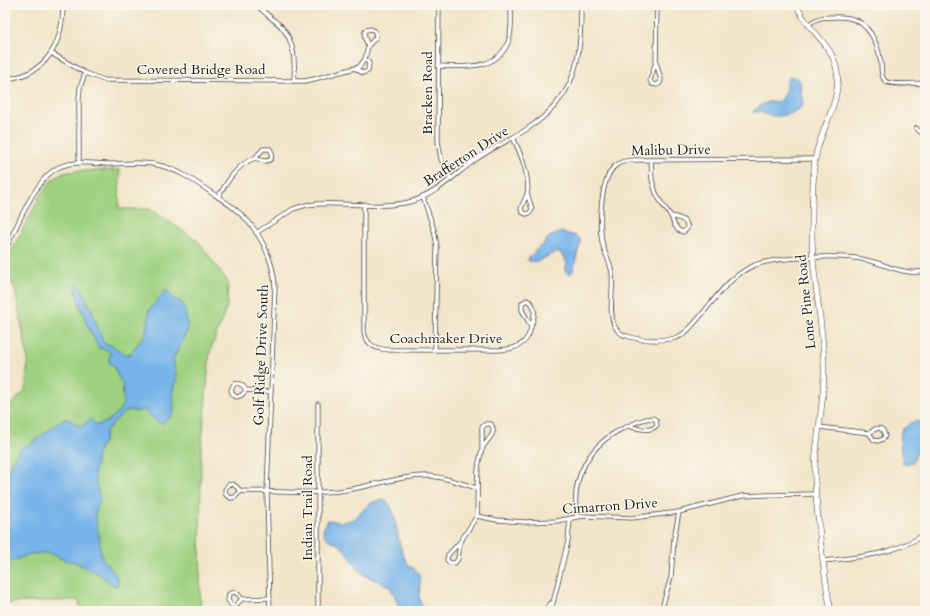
<svg xmlns="http://www.w3.org/2000/svg" width="930" height="616" viewBox="0 0 930 616" font-family="Cardo,serif">
<style>
.green{fill:#9fd181;stroke:#5e764e}
.water{fill:#77b4e9;stroke:#4a6882}
.lines{fill:none;stroke-linecap:round;stroke-linejoin:round}
.street-casing{stroke:#3c3a36;stroke-width:5}
.secondary-casing{stroke:#3c3a36;stroke-width:6}
.street{stroke:#fff;stroke-width:3.5}
.secondary{stroke:#fff;stroke-width:5}
.labels{text-anchor:middle;dominant-baseline:central;stroke-width:3;stroke-linejoin:round;paint-order:stroke}
.street-label{font-size:14px;fill:#1c1c1c;stroke:#fbf7ec}
</style>
<rect width="100%" height="100%" fill="#fbf7ec"/>
<filter id="ink" filterUnits="userSpaceOnUse"><feTurbulence type="fractalNoise" baseFrequency=".025" numOctaves="2"/><feDisplacementMap in="SourceGraphic" scale="8" xChannelSelector="R" yChannelSelector="G"/><feConvolveMatrix kernelMatrix="1 2 1 2 8 2 1 2 1" color-interpolation-filters="sRGB"/></filter>
<filter id="wash" filterUnits="userSpaceOnUse"><feTurbulence type="fractalNoise" baseFrequency=".012" numOctaves="4" result="noise"/><feDisplacementMap in="SourceGraphic" scale="16" xChannelSelector="R" yChannelSelector="G"/><feGaussianBlur stdDeviation="0.9" result="paint"/><feColorMatrix in="noise" values="0 0 0 0 0 0 0 0 0 0 0 0 0 0 0 0 0 1.4 0 .05"/><feComposite in="paint" operator="in"/></filter>
<g filter="url(#wash)">
<rect width="100%" height="100%" fill="#f2e5c9"/>
<path class="green" d="M120 170 119 209H150L198 241 228 282 227 306 210 352 201 453 200 611H80L79 600 5 603V407H8L25 391 28 360 15 290 5 270V264L41 194 52 180 63 173 75 171Z"/>
<g class="water">
<path d="M789 77C802 76 800 82 801 92 801 96 803 101 803 105 794 115 780 118 767 115 764 114 761 112 758 112 756 112 754 112 752 112 758 106 770 99 777 102 788 98 783 87 789 77Z"/>
<path d="M561 232 576 236 581 240 573 271 569 275 565 271 567 263 560 252C549 252 542 264 528 261V258L540 246H543C546 236 553 236 561 232Z"/>
<path d="M78 285 82 289 92 311 104 344 111 345 126 355 131 353 145 334 148 323 149 310 166 290 169 292 172 299 181 302 184 305 188 329 173 359 176 373V380L173 390 174 412 172 416 161 424 155 420 143 409 137 412 130 410 125 412 120 416 106 431 104 442 100 447 96 458V467L94 473 100 501C99 507 95 510 95 515 97 523 98 530 99 537 101 544 99 553 103 559 108 567 121 576 117 586L113 585 99 574 75 562 67 561 49 553 30 554 5 564V474C13 466 14 454 21 448 25 445 30 445 34 443L33 441 37 439 63 419H68L79 426 85 424 91 419 96 425C106 425 121 412 123 403 124 396 121 390 123 384L120 382V378L118 377 114 366 109 362V357L111 353 107 350 99 348 86 323 84 315 80 306 75 287Z"/>
<path d="M917 421C930 427 917 452 913 462L903 464 900 444 901 431 910 423Z"/>
<path d="M384 500C395 504 394 521 397 530 399 541 401 553 407 562 412 569 416 568 419 576 423 587 414 600 425 608 431 612 440 610 447 611H400C397 603 395 592 388 586 382 581 373 580 366 576 355 569 351 556 342 547 335 540 324 542 323 530L328 520C334 520 340 523 347 521 363 518 363 500 384 500Z"/>
</g>
</g>
<g filter="url(#ink)">
<g class="lines">
<defs>
<g id="street">
<path d="M257 5C264 13 273 19 281 26 295 42 295 61 294 81"/>
<path d="M439 5 438 141 441 159 451 179"/>
<path d="M808 25C818 16 827 17 840 17 867 17 877 39 881 63 881 68 881 77 885 81 891 86 917 83 925 83"/>
<path d="M51 53 85 73 104 80 305 81 314 79 359 67 365 59 368 46 376 37 375 31 371 29 366 30C362 35 366 40 368 46"/>
<path d="M656 62 650 80 652 84 657 85 660 83 661 80 656 62 657 5"/>
<path d="M438 66C465 67 502 71 510 36 512 26 511 15 511 5"/>
<path d="M356 69 363 73 368 71 369 63 365 59"/>
<path d="M5 79C47 75 63 43 63 5"/>
<path d="M916 128 925 136"/>
<path d="M513 138C520 151 531 180 527 194 525 200 522 204 521 209L522 212 526 214 530 213 532 209 527 193"/>
<path d="M815 159 635 160C628 160 621 161 615 166 600 179 599 224 602 242 604 253 611 262 612 274 614 290 608 309 614 325 617 331 622 335 627 336 636 339 645 340 654 340 661 340 669 340 675 338 685 335 692 326 698 319 715 299 730 275 755 265 777 257 843 254 866 260 887 264 903 276 925 271"/>
<path d="M651 160 652 180 656 193 662 204 671 216 674 224 678 230 683 232 687 229C689 220 679 218 671 216"/>
<path d="M79 163V98L80 88 85 73"/>
<path d="M218 197C227 182 237 164 255 158 261 160 266 163 271 159L272 153 270 149H263L255 158"/>
<path d="M423 197 434 230 437 246 435 349"/>
<path d="M364 204V332C367 346 376 349 390 350H500C516 349 529 344 531 326L522 310V303L527 300C537 304 535 317 531 326"/>
<path d="M256 233 293 209 306 205C340 200 375 210 409 202 435 196 454 175 475 160 492 148 510 140 527 129 577 97 581 60 581 5"/>
<path d="M5 250C17 227 33 184 54 170 69 160 89 163 107 164 123 164 142 161 158 165 177 169 191 179 206 189 216 196 227 202 236 210 259 228 273 258 275 286L267 491 270 611"/>
<path d="M246 390 242 395 237 397 233 395 231 390 234 384C240 382 243 385 246 390L271 392"/>
<path d="M819 427 869 433C874 430 877 426 883 430L885 436 883 439 878 441 874 440 869 433"/>
<path d="M241 491 235 497 231 498 226 495 225 490 228 485 233 484 241 491C274 491 307 494 339 491 369 488 399 475 429 476 445 477 461 483 476 488"/>
<path d="M477 516 497 520 525 522 556 521 583 516 632 518 679 512 742 496 765 495 816 494"/>
<path d="M477 516C478 494 475 472 482 450 484 441 499 434 491 424H486L482 427V449"/>
<path d="M577 517C570 477 590 443 626 427 635 423 643 418 653 418L656 420 657 425C651 433 636 428 628 426"/>
<path d="M460 542 458 559 455 563H450L447 560 448 555 460 542 477 516"/>
<path d="M823 561C859 557 894 555 925 534"/>
<path d="M242 599 235 606 231 605 228 600 229 594 234 592 238 594 242 599 270 598"/>
<path d="M318 611V404"/>
<path d="M544 611 551 603"/>
<path d="M551 611 568 541 570 518"/>
<path d="M661 611 671 577 674 539 679 512"/>
</g>
<path id="secondary" d="M797 5C806 31 832 41 837 71 842 105 816 134 814 168 812 198 811 229 813 259 816 294 823 329 824 365 825 398 817 431 815 465 814 486 817 507 819 527 822 555 825 583 831 611"/>
</defs>
<use href="#street" class="street-casing"/>
<use href="#secondary" class="secondary-casing"/>
<use href="#street" class="street"/>
<use href="#secondary" class="secondary"/>
</g>
</g>
<g class="labels">
<g class="street-label">
<text x="201" y="69">Covered Bridge Road</text>
<text transform="translate(427 93) rotate(-90)">Bracken Road</text>
<text transform="translate(671 150) rotate(-1)">Malibu Drive</text>
<text transform="translate(466 156) rotate(-33)">Brafferton Drive</text>
<text transform="translate(806 302) rotate(-96)">Lone Pine Road</text>
<text x="446" y="338">Coachmaker Drive</text>
<text transform="translate(261 355) rotate(-88)">Golf Ridge Drive South</text>
<text transform="translate(610 506) rotate(-4)">Cimarron Drive</text>
<text transform="translate(307 508) rotate(-90)">Indian Trail Road</text>
</g>
</g>
<rect width="930" height="616" fill="none" stroke="#fbf7ec" stroke-width="20"/>
</svg>
